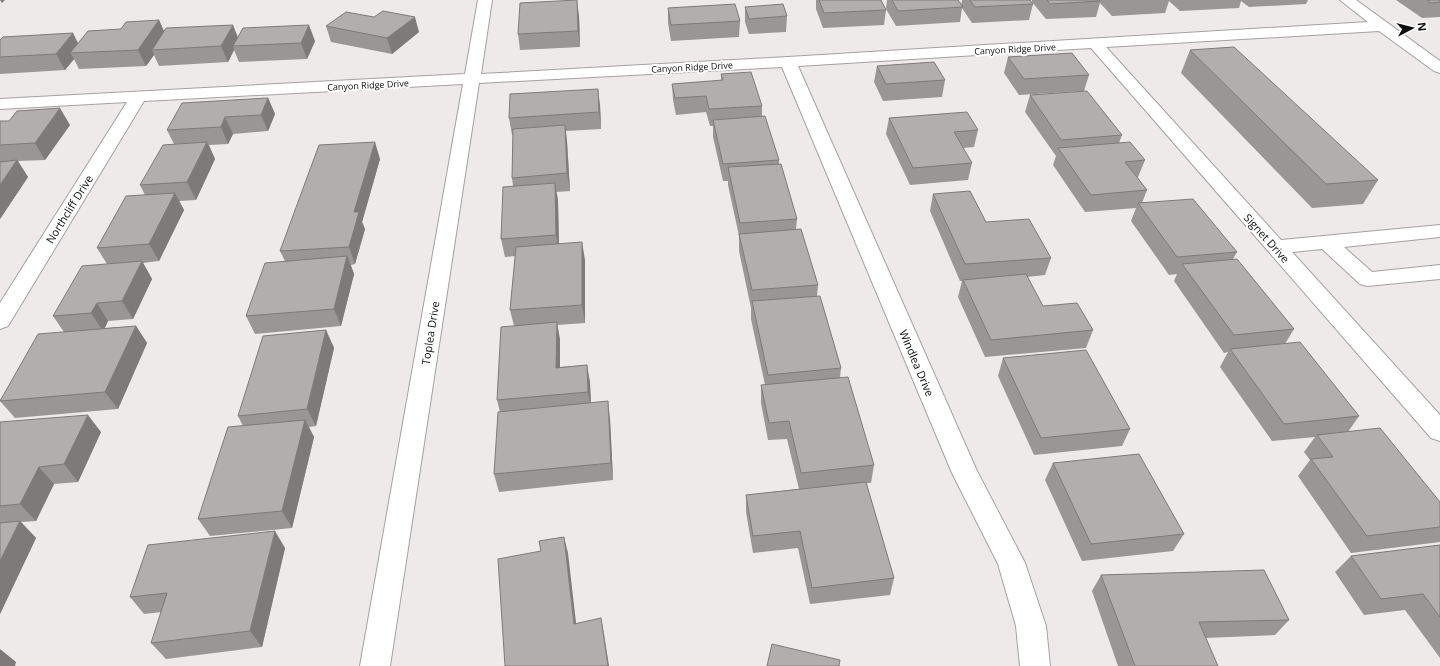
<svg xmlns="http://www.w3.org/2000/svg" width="1440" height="666" viewBox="0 0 1440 666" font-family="'Open Sans',sans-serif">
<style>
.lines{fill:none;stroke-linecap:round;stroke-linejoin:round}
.minor-casing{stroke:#a5a1a1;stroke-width:2}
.minor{fill:#fff;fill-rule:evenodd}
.wall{fill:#9a9696}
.shaded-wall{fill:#7d7a7a}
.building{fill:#b3aeae;stroke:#7d7a7a}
.labels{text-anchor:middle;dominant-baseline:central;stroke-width:4;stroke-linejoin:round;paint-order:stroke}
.far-street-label{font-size:9px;fill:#0e0d0d;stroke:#fff}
.street-label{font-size:11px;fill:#0e0d0d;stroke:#fff}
</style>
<rect width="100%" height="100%" fill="#efeaea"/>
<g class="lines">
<defs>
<path id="minor" d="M478 0H492L481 74 788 57 1368 22 1340 0H1356L1440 61V73L1434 71 1379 31 1106 47 1281 240 1440 225V237L1344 247 1372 272 1440 265V279L1367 286 1360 284 1322 249 1292 252 1440 415V441L1431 438 1091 48 798 66 977 471 1025 563 1046 626 1050 666H1020L1016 626 998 564 952 473 782 67 479 83 390 666H360L463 84 144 101 8 326 0 329V303L127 102 0 109V99L465 74Z"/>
</defs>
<use href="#minor" class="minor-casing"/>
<use href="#minor" class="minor"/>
</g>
<g class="wall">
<path d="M816 0H881L886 10 884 25 823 28 816 9Z"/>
<path d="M887 0H958L961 5 962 0H1030L1033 4 1029 20 972 23 962 8 960 22 896 26 886 9Z"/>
<path d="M1032 0H1308L1306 4 1249 7 1241 1 1239 8 1180 11 1169 1 1165 13 1112 16 1100 3 1096 17 1046 19 1032 2Z"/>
<path d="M1396 0H1440V17L1422 18Z"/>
<path d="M745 7 787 16 786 32 749 34 745 22Z"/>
<path d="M668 8 740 21 739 37 671 41 668 23Z"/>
<path d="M579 16 580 47 520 50 518 34Z"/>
<path d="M159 20 164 31 238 37 315 41 307 59 239 62 234 50 228 62 159 66 154 55 146 66 79 69 74 59 65 70 0 74V40L78 43 121 29Z"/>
<path d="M326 26 419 32 392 54 331 42Z"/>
<path d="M1190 50 1378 180 1363 204 1312 208 1181 73Z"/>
<path d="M1008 57 1089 75 1084 91 1019 95 1004 73Z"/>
<path d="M877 66 945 80 942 97 883 101 874 82Z"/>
<path d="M721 74 762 106V116L779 160V164L797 219 796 229 818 285 817 296 841 368 840 378 874 465 871 483H866L894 578 890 595 810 604 798 548 753 553 746 512V495L799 489 787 439 768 440 761 403V385H765L751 319V308L739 251V236L728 185V181H723L713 137V126H710L706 112 676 115 673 100 672 84 721 81Z"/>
<path d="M1030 95 1122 135 1119 143 1145 160 1138 177H1137L1147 190 1142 203 1237 252 1233 259 1294 329 1285 344 1359 416 1348 432 1440 502V542L1351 553 1298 476 1310 460 1304 452 1315 437 1272 441 1220 367 1228 352 1224 353 1174 281 1177 274 1169 275 1131 221 1136 208 1085 212 1053 165 1056 156 1025 112Z"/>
<path d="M268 98 275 114 268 131 233 134 228 144 209 145 215 159 196 200 179 201 184 210 159 261 143 263 152 279 133 319 108 321 105 328 136 326 147 343 118 409 15 418 0 401V400L64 332 53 316 107 264 97 248 145 195 140 185 174 144 167 130Z"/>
<path d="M600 105 601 129 566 131 567 142 570 191 556 192 558 200 559 244 585 260V323L557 325 560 340V367L587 365 590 383 591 403 610 419 613 480 499 492 494 474 500 412 497 400 514 326 510 310 515 256 505 257 501 239 513 186 512 178 513 135H512L509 118Z"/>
<path d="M889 118 978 130 974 147 963 148 972 163 968 180 910 185 886 134Z"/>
<path d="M0 121 70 125 45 160 18 161 28 177 0 219Z"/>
<path d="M380 159 362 222 365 229 355 264 351 265 354 274 341 326 255 334 246 316 285 261 280 251Z"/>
<path d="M933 194 1051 258 1045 275 1027 277 1043 306 1093 330 1086 348 985 357 958 297 962 281H960L930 211Z"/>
<path d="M326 330 334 348 316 426 309 427 314 437 292 528 210 536 198 519 243 426 238 416Z"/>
<path d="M1003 358 1130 429 1122 446 1034 455 998 376Z"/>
<path d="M0 422 101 432 78 482 54 484 36 521 21 522 36 538 0 614Z"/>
<path d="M1053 463 1184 534 1173 551 1082 561 1045 480Z"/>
<path d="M1440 545V658L1405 610 1364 615 1335 572 1351 556Z"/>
<path d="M285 548 262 647 166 659 151 643 162 612 144 614 130 597Z"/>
<path d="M1101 575 1289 620 1275 635 1205 638 1218 666H1118L1092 591Z"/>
</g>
<g class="shaded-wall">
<path d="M0 0H5L2 3Z"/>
<path d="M577 0 579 16 580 47 578 31Z"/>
<path d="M415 17 419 32 392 54 387 38Z"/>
<path d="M159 20 166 36 152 50 154 55 146 66 138 50Z"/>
<path d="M233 25 239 40 233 46 234 50 228 62 221 46Z"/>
<path d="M309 25 315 41 307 59 301 43Z"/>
<path d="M73 33 81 49 70 53 74 59 65 70 56 54Z"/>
<path d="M598 89 600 105 601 129 599 112Z"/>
<path d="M268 98 275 114 268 131 261 115Z"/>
<path d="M60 108 70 125 45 160 35 143Z"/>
<path d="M225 117 233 134 228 144 221 127Z"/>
<path d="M565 125 567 142 570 191 567 173Z"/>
<path d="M207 142 215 159 196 200 187 182Z"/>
<path d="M375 142 380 159 362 222 365 229 355 264 349 247 354 212Z"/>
<path d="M17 160 28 177 0 219V185Z"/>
<path d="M555 183 558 200 559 252 556 235Z"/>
<path d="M175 193 184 210 159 261 149 244Z"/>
<path d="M582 242 585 260V323L582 305Z"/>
<path d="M347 256 354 274 341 326 334 309Z"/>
<path d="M142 261 152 279 133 319 122 301Z"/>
<path d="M97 303 108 321 103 331 91 313Z"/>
<path d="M557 322 560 340V385L556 368Z"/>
<path d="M136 326 147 343 118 409 105 392Z"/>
<path d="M326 330 334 348 316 426 307 409Z"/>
<path d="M587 365 590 383 591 409 588 392Z"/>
<path d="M608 401 610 419 613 480 611 463Z"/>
<path d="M88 415 101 432 78 482 64 464Z"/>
<path d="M305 420 314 437 292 528 282 511Z"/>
<path d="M39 467 54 484 36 521 20 504Z"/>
<path d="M20 521 36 538 0 614V561Z"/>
<path d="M275 531 285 548 262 647 250 631Z"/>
<path d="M564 537 568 553 578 640 574 624Z"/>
<path d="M601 618 604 634 609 666H608Z"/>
<path d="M0 649 16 662 15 666H0Z"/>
</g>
<g class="building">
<path d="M577 0 578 31 518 34 520 3Z"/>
<path d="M819 0H881L886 10 824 13Z"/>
<path d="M892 0H958L963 7 898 11Z"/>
<path d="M970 0H1030L1033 4 975 7Z"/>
<path d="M1047 0H1099L1100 1 1050 4Z"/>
<path d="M1427 0H1440V2L1431 3Z"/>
<path d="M735 4 740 21 671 25 668 8Z"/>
<path d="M783 4 787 16 749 19 745 7Z"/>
<path d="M383 11 415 17 387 38 326 26 346 12 374 17Z"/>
<path d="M159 20 138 50 70 53 88 31 121 29 126 22Z"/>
<path d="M233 25 221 46 152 50 166 28Z"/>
<path d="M309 25 301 43 233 46 243 28Z"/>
<path d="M73 33 56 54 0 57V40L3 37Z"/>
<path d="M1234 47 1378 180 1326 184 1190 50Z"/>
<path d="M1072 53 1089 75 1024 79 1008 57Z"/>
<path d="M934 62 945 80 886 84 877 66Z"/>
<path d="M751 72 762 106 709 109 706 96 675 98 672 84 723 80 721 74Z"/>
<path d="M598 89 599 112 509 118 510 94Z"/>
<path d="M1087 91 1122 135 1061 140 1030 95Z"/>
<path d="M268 98 261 115 225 117 221 127 167 130 182 103Z"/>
<path d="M60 108 35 143 0 145V121H9L17 111Z"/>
<path d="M967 112 978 130 954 132 972 163 913 168 889 118Z"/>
<path d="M765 116 779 160 723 164 713 120Z"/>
<path d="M565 125 567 173 512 178 513 129Z"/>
<path d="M207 142 187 182 140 185 163 145Z"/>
<path d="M375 142 354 212H359L349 247 280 251 319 145Z"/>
<path d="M1130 142 1145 160 1125 162 1147 190 1091 195 1058 148Z"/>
<path d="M17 160 0 185V162Z"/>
<path d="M781 164 797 219 740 223 728 167Z"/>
<path d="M555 183 556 235 501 239 503 187Z"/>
<path d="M970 191 986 222 1029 219 1051 258 965 264 933 194Z"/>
<path d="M175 193 149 244 97 248 126 196Z"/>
<path d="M1193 199 1237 252 1177 257 1138 203Z"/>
<path d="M801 229 818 285 752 290 739 234Z"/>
<path d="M582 242V305L510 310 516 247Z"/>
<path d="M347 256 334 309 246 316 265 263Z"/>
<path d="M1237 259 1294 329 1234 335 1182 264Z"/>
<path d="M142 261 122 301 97 303 91 313 53 316 82 266Z"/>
<path d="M1026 274 1043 306 1077 303 1093 330 991 340 963 280Z"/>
<path d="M820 296 841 368 768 375 752 301Z"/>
<path d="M557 322 556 368 587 365 588 392 497 400 501 327Z"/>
<path d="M136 326 105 392 0 401 38 334Z"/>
<path d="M326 330 307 409 238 416 263 336Z"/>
<path d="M1300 342 1359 416 1284 424 1230 349Z"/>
<path d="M1086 350 1130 429 1041 438 1003 358Z"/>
<path d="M848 377 874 465 801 473 789 421 769 423 761 385Z"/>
<path d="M608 401 611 463 494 474 498 412Z"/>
<path d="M88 415 64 464 39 467 20 504 0 506V422Z"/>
<path d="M305 420 282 511 198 519 228 427Z"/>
<path d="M1380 428 1440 502V527L1367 536 1311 459 1333 457 1317 435Z"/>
<path d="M1139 454 1184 534 1091 544 1053 463Z"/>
<path d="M866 482 894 578 812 588 800 531 753 536 746 495Z"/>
<path d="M20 521 0 561V523Z"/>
<path d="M275 531 250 631 151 643 167 593 130 597 148 545Z"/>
<path d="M564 537 574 624 601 618 608 666H505L498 559 541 551 539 541Z"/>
<path d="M1440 545V617L1423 594 1381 599 1351 556Z"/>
<path d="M1264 570 1289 620 1199 622 1218 666H1135L1101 575Z"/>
<path d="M772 644 840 660 839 666H767Z"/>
</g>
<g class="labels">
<g class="far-street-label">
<text transform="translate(1015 49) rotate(-3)">Canyon Ridge Drive</text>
<text transform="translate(692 67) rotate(-3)">Canyon Ridge Drive</text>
<text transform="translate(368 85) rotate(-3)">Canyon Ridge Drive</text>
</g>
<g class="street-label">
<text transform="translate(69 209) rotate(-58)">Northcliff Drive</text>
<text transform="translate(1267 238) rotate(48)">Signet Drive</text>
<text transform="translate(430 333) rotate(-81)">Toplea Drive</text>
<text transform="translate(917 363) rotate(67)">Windlea Drive</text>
</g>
</g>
<g transform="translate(1412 28) rotate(83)" stroke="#ffffff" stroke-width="3" paint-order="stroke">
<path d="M0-3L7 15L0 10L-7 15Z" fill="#0e0d0d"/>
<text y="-6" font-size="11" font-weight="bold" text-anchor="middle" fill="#0e0d0d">N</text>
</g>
</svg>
